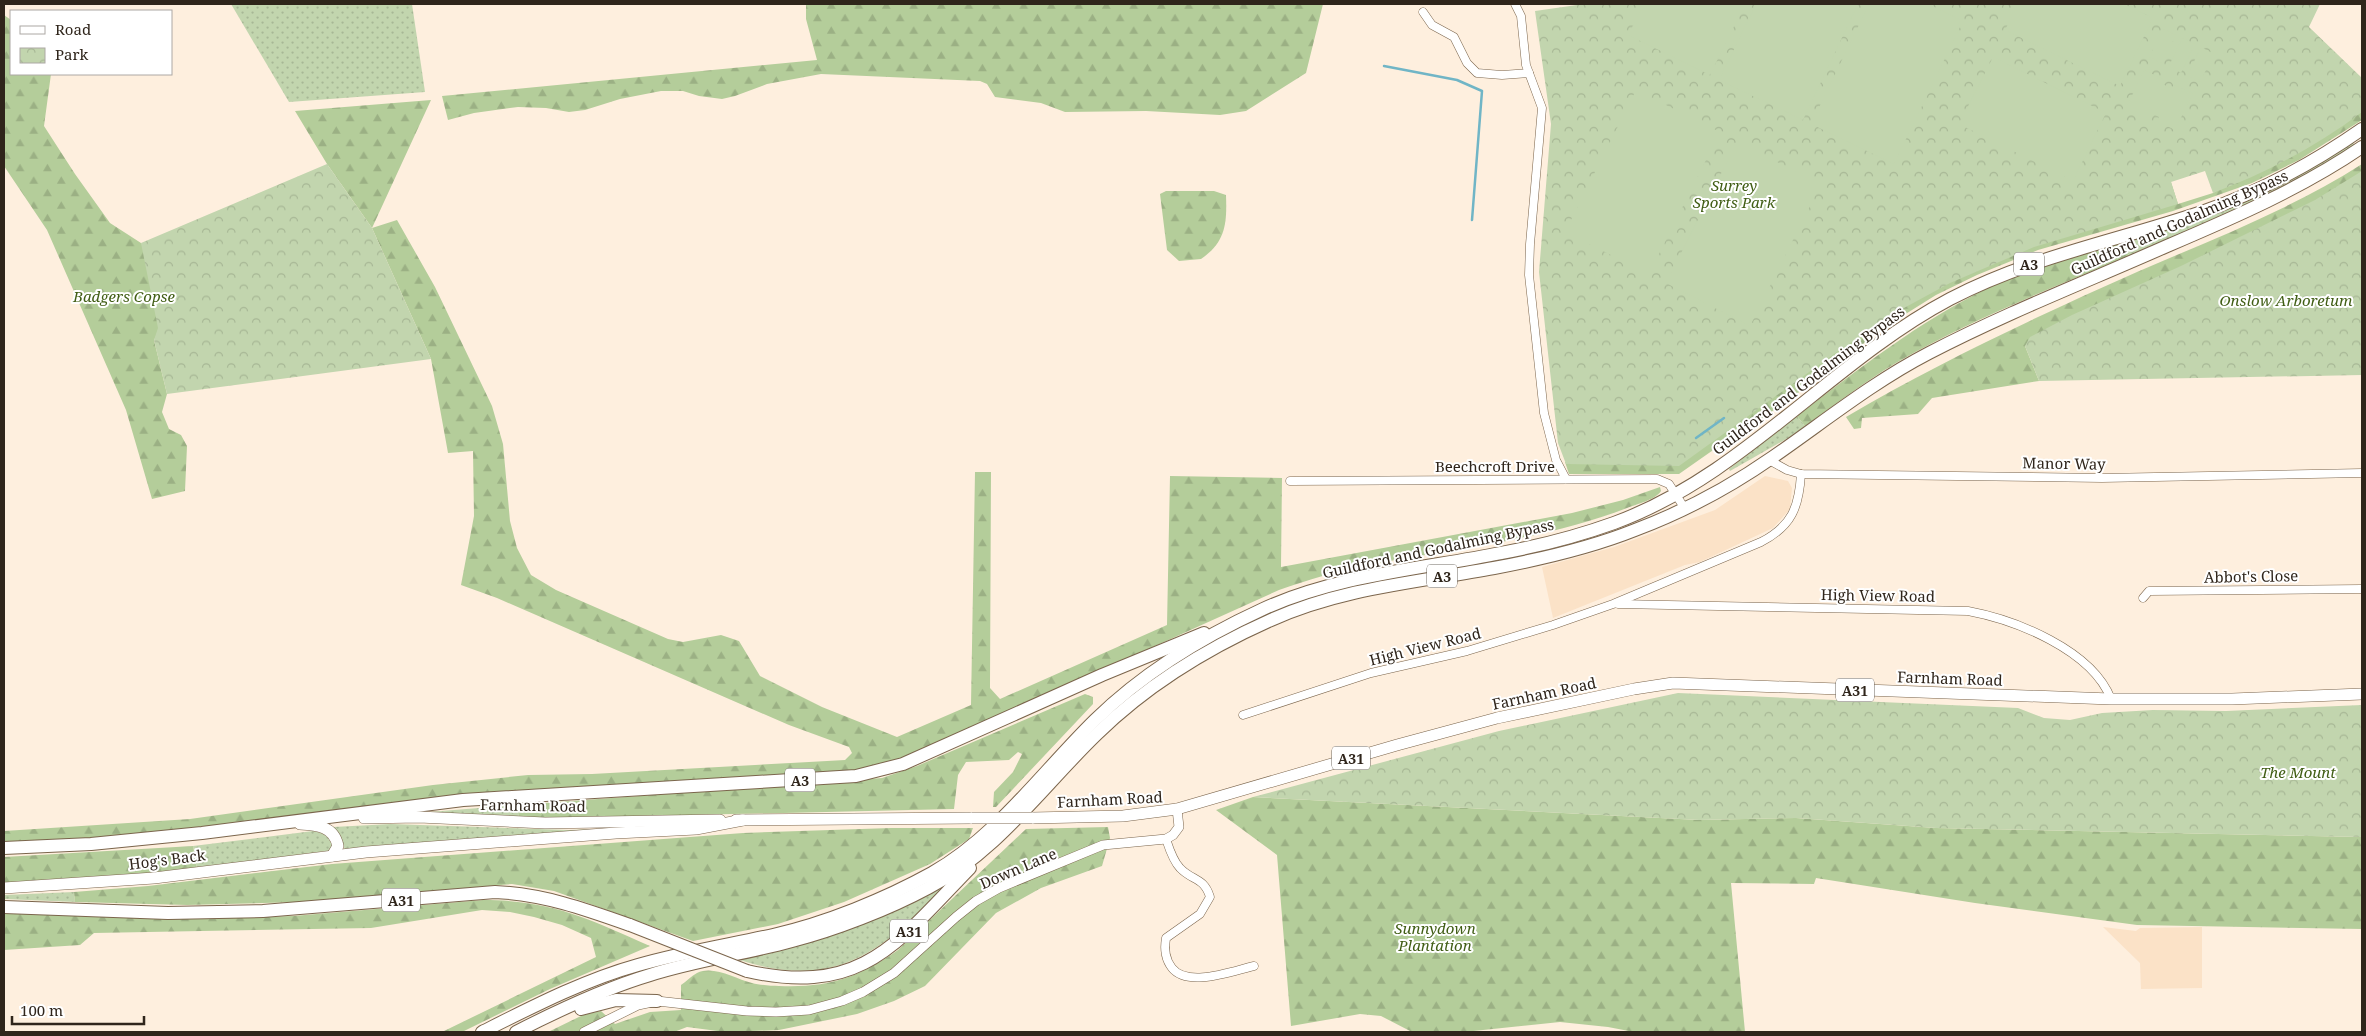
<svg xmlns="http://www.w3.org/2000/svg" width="2366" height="1036" viewBox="0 0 2366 1036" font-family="'Noto Serif',serif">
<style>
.built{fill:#fbe2c7}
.grass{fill:url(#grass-dots)}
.forest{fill:url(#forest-firs)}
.park{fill:url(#park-crowns)}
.garden{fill:#c2d5ae}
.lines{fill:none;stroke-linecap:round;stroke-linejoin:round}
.stream{stroke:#70b5c6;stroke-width:2.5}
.minor-casing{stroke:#7b654c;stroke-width:9}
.tertiary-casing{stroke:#7b654c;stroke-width:10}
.primary-casing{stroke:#7b654c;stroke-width:12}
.trunk-casing{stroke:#7b654c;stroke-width:14}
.minor{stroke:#fff;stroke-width:8}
.tertiary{stroke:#fff;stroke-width:9}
.primary{stroke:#fff;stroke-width:11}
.trunk{stroke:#fff;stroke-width:12}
.primary-bridge-casing{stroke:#7b654c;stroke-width:12;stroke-linecap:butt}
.trunk-bridge-casing{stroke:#7b654c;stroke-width:14;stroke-linecap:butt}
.primary-bridge{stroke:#fff;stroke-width:11}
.trunk-bridge{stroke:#fff;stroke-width:12}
.labels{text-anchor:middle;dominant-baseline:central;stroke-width:4;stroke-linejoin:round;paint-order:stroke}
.shield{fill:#fff;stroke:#6d665f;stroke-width:1}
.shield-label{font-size:14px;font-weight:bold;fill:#2f251b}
.park-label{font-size:15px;font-style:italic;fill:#415e15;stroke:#fff}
.street-label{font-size:15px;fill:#2f251b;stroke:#fff}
</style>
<defs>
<pattern id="grass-dots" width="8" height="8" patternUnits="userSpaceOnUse" patternTransform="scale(1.25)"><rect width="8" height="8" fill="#c2d5ae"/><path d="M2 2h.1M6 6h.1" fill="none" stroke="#a7b795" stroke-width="1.8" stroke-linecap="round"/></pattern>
<pattern id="forest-firs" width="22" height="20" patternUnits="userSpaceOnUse" patternTransform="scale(1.25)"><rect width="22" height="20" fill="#b4cd9a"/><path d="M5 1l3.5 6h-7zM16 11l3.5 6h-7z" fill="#9bb084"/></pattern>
<pattern id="park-crowns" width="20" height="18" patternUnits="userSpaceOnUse" patternTransform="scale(1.25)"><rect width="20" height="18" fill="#c2d5ae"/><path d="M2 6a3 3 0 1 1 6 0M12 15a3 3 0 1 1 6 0" fill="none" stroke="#a7b795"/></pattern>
</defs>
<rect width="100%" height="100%" fill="#feefde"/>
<g class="built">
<path d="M1765 476 1788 481 1792 488 1790 509 1773 528 1700 562 1685 565 1553 618 1542 567 1614 547 1715 510Z"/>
<path d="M2103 927 2136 931 2140 928 2202 927V988L2141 989 2140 963Z"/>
</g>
<g class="grass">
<path d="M231 4H412L425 92 289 102Z"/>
<path d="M2352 142 2355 145C2284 192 2205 223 2128 256L2135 238Z"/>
<path d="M1797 416 1805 426 1788 438 1730 471 1729 469Z"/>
<path d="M517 805 519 819 429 812Z"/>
<path d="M391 824 569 830 695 825 345 850 341 838 333 829V827Z"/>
<path d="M313 831C326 833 331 838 333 850L197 869 193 846Z"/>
<path d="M945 886C883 952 834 991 740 960 812 943 880 920 945 886Z"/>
<path d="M74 892 75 902 4 899V895Z"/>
</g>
<g class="forest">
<path d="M806 4H1323L1306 73 1246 111 1220 115 1146 111 1065 112 1041 103 995 97 987 84 980 81 821 74 767 84 735 96 722 99 699 96 683 91H661L620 99 585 110 569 112 546 108 518 107 474 113 448 120 442 96 817 60 806 19Z"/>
<path d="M4 15 11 20V74H51L44 126 75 174 110 223 141 243 167 279 198 262 154 340 167 394 162 412 169 429 181 435 187 446 185 491 152 499 126 410 47 230 4 166Z"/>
<path d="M431 100 372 228 397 220 435 287 492 406 503 444 510 521 517 548 531 575 556 590 668 639 683 642 721 635 739 641 760 676 822 707 897 737 971 705 975 472H991L990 688 1000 699 1167 625 1170 476 1282 478 1281 567 1572 513 1623 500 1660 487 1661 491C1655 500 1637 504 1627 508 1543 540 1455 549 1367 565 1337 571 1308 580 1279 590L936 745 866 771 697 783 191 831 4 844V831L190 819 433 785 528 775 592 774 845 760 852 753 849 747 789 725 497 598 461 585 474 516 473 451 448 453 431 359 372 228 327 164 295 111Z"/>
<path d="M2362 104V120L2299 160 2252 183 2173 211 2038 250 1977 275 1936 295 1888 325 1809 385 1749 428 1746 427 1679 474H1569L1565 462 1655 463 1876 311 2171 182 2178 204 2213 193Z"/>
<path d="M2362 164V180L2025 346 2039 381 1932 398 1918 414 1862 418 1861 428 1854 429 1846 417C1939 362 2038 316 2137 272 2213 239 2292 209 2362 164Z"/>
<path d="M1166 191H1214L1226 195C1227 223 1226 242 1201 259L1179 261 1167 250 1160 194Z"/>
<path d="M2135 238 2128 256C2050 289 1969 320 1896 363 1864 382 1835 405 1805 426L1797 416C1859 369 1919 321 1990 287 2036 266 2086 253 2135 238Z"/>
<path d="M1085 694 1093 697V704L996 807H993L994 792 1013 772 1022 754 1018 752 1009 760 966 762 958 775 954 809 519 819 517 805 882 778 917 766Z"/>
<path d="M1253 797 1699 820 1796 818 1936 828 2362 837V929L2137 925 1975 903 1816 878 1814 884 1731 883 1745 1032H1634L1608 1027 1560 1022 1464 1032H1412L1381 1016 1360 1014 1291 1026 1277 855 1216 810Z"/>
<path d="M1108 827 1110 838 1102 866 1041 888 996 913 925 986 894 1001 857 1014 779 1030 725 1032 687 1027 674 1032H548L583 1015 601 1011 615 1024 650 1012 681 1010V985C686 982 691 976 697 973 714 965 735 979 752 983 760 985 771 986 779 986 828 988 858 978 898 950L1026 829Z"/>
<path d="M891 828H973L969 839 930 864 844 902 778 924 693 941 554 891 512 884 300 902 187 905 75 902 74 892 148 886 332 864 743 833Z"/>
<path d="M193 846 197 869 4 884V857Z"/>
<path d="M483 900C552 900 589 919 650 946L550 989 462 1032H442L596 957 591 938 562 925 534 917 510 912 482 910 371 928 94 933 80 945 4 950V911L165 919 293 916Z"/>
</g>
<g class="park">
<path d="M1584 4H2320L2309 27 2362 78V112C2317 146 2266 173 2213 193L2205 171 2171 182 2178 204 2034 247 1950 283 1904 308 1841 349 1679 466 1566 464 1558 443 1539 272 1551 124 1535 11Z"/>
<path d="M327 164 372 228 431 359 167 394 154 340 158 328 141 243Z"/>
<path d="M2362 171V375L2039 381 2025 346 2030 337 2072 315 2181 266 2315 200Z"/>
<path d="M1678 693 2018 708 2044 718 2070 720 2102 713 2153 710 2226 711 2362 705V837L1936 828 1796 818 1699 820 1253 797 1499 731Z"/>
</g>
<g class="garden">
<path d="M1644 4H1745L1710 75 1628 35Z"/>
<path d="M1756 4H1858L1803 120 1719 80Z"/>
<path d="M1869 4H1928L1963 21 1894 164 1811 124Z"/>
<path d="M2018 4H2124L2153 18 2120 86 2005 30Z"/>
<path d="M2163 29 2176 35 2162 63 2149 57Z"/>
<path d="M2182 38 2195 44 2181 73 2169 66Z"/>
<path d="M2201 47 2214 54 2200 82 2187 76Z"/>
<path d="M1993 57 2106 113 2073 181 1959 124Z"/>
<path d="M2144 70 2163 79 2161 83 2172 89 2174 85 2193 93 2175 130 2157 121 2159 117 2147 111 2145 115 2127 106Z"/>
<path d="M1636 90 1720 132 1649 274 1565 232Z"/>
<path d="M1737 142 1821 184 1750 326 1666 283Z"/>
</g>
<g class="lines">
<g class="stream">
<path d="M1384 66 1457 80 1482 91 1472 220"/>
<path d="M1696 438 1724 418"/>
</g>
<defs>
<g id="minor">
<path d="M1515 4 1521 16 1526 65 1542 108 1530 244 1529 275 1544 413 1556 460 1566 479"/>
<path d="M1423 12 1432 25 1454 37 1467 63 1477 73 1502 75 1529 73"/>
<path d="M1769 460 1787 470 1801 474 2102 478 2362 473"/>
<path d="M1290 481 1657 479 1669 484 1685 509"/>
<path d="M2143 598 2149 591 2362 589"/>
<path d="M1618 604 1968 611C2016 620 2092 650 2111 699"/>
<path d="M1243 715 1371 673 1467 651 1553 625 1613 604 1761 542C1792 526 1799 507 1801 474"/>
<path d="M1166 839C1169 848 1173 861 1180 868 1192 881 1204 877 1210 897L1200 914 1166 938C1164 949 1165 959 1172 968 1188 988 1232 971 1254 966"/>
</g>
<path id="tertiary" d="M584 1032 638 1005 657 1001 747 1011 776 1012 809 1010 842 1001 863 992 894 973 956 917 976 901 999 888 1103 845 1166 839 1173 835 1179 827 1177 809"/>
<g id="primary">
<path d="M364 818 419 817 545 823 720 820"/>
<path d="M1032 818 1123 816 1177 809 1397 745 1497 718 1634 689 1673 683 2111 699H2232L2362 694"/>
<path d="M736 820 972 818"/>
<path d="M300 824C317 825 334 826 338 846L332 856"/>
<path d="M4 888 154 878 366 852 616 833 696 829 743 820"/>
</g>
<g id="trunk">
<path d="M4 848 91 844 202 833 463 800 856 776 903 764 1102 675 1204 633"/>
<path d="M4 907 168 913 263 911 495 892C543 894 585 909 630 925"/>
<path d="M747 971C862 997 897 943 970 868"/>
<path d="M581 1009 616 1000 657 1001"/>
<path d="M482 1032C532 1007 584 980 638 965 683 952 728 945 773 935 826 923 885 899 932 873 997 836 1042 772 1095 720 1143 673 1202 637 1263 609 1338 575 1421 569 1501 553 1539 546 1578 536 1614 523 1743 476 1831 362 1950 299 2030 257 2117 241 2202 212 2259 192 2312 164 2362 129"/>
<path d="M516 1032C559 1010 603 989 650 975 697 960 745 954 792 941 835 930 889 909 928 888 997 852 1042 787 1097 734 1146 686 1208 648 1271 620 1342 588 1418 582 1494 568 1542 559 1590 548 1635 530 1683 512 1730 487 1773 457 1825 421 1873 382 1929 353 2006 313 2088 281 2167 246 2235 217 2302 188 2362 147"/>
</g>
</defs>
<use href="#minor" class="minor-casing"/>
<use href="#tertiary" class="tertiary-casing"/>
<use href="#primary" class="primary-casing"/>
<use href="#trunk" class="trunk-casing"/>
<use href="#minor" class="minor"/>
<use href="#tertiary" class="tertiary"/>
<use href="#primary" class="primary"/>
<use href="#trunk" class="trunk"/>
<defs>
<path id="primary-bridge" d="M972 818H1032"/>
<path id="trunk-bridge" d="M630 925 747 971"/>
</defs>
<use href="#primary-bridge" class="primary-bridge-casing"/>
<use href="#trunk-bridge" class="trunk-bridge-casing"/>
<use href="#primary-bridge" class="primary-bridge"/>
<use href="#trunk-bridge" class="trunk-bridge"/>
</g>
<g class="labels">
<g class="shield">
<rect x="2014" y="252.5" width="30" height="23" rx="4"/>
<rect x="1427" y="564.5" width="30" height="23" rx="4"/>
<rect x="1836" y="678.5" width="38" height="23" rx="4"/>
<rect x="1332" y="746.5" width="38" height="23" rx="4"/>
<rect x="785" y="768.5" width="30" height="23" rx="4"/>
<rect x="382" y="888.5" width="38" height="23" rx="4"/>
<rect x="890" y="919.5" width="38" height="23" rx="4"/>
</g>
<g class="shield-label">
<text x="2029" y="264">A3</text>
<text x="1442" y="576">A3</text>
<text x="1855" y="690">A31</text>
<text x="1351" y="758">A31</text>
<text x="800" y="780">A3</text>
<text x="401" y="900">A31</text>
<text x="909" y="931">A31</text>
</g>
<g class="park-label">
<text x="1734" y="185">Surrey<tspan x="1734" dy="17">Sports Park</tspan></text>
<text x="124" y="296">Badgers Copse</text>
<text x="2286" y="300">Onslow Arboretum</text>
<text x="2298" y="772">The Mount</text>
<text x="1435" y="928">Sunnydown<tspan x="1435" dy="17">Plantation</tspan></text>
</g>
<g class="street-label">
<text transform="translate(2179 222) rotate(-24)">Guildford and Godalming Bypass</text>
<text transform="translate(1808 380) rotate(-37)">Guildford and Godalming Bypass</text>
<text transform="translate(2064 463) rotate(1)">Manor Way</text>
<text x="1495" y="466">Beechcroft Drive</text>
<text transform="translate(1438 548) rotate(-12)">Guildford and Godalming Bypass</text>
<text transform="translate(2251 576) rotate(-1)">Abbot's Close</text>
<text transform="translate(1878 595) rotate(1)">High View Road</text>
<text transform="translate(1425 646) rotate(-14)">High View Road</text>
<text transform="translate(1950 678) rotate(2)">Farnham Road</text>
<text transform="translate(1544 693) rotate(-12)">Farnham Road</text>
<text transform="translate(1110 799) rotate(-3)">Farnham Road</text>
<text transform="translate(533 805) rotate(1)">Farnham Road</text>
<text transform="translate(167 859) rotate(-7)">Hog's Back</text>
<text transform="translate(1018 868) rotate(-23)">Down Lane</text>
</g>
</g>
<rect width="2366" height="1036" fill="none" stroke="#2f251b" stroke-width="10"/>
<rect x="10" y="10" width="162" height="65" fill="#ffffff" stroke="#aca8a4"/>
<rect x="20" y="26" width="25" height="8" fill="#ffffff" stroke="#aca8a4"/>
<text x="55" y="35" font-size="15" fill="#2f251b">Road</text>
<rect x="20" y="48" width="25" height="15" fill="url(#park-crowns)" stroke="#aca8a4"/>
<text x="55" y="60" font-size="15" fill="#2f251b">Park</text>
<path d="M12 1016v8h132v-8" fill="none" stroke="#2f251b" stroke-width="2.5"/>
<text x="20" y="1016" font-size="15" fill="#2f251b" stroke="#ffffff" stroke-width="4" paint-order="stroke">100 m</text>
</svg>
